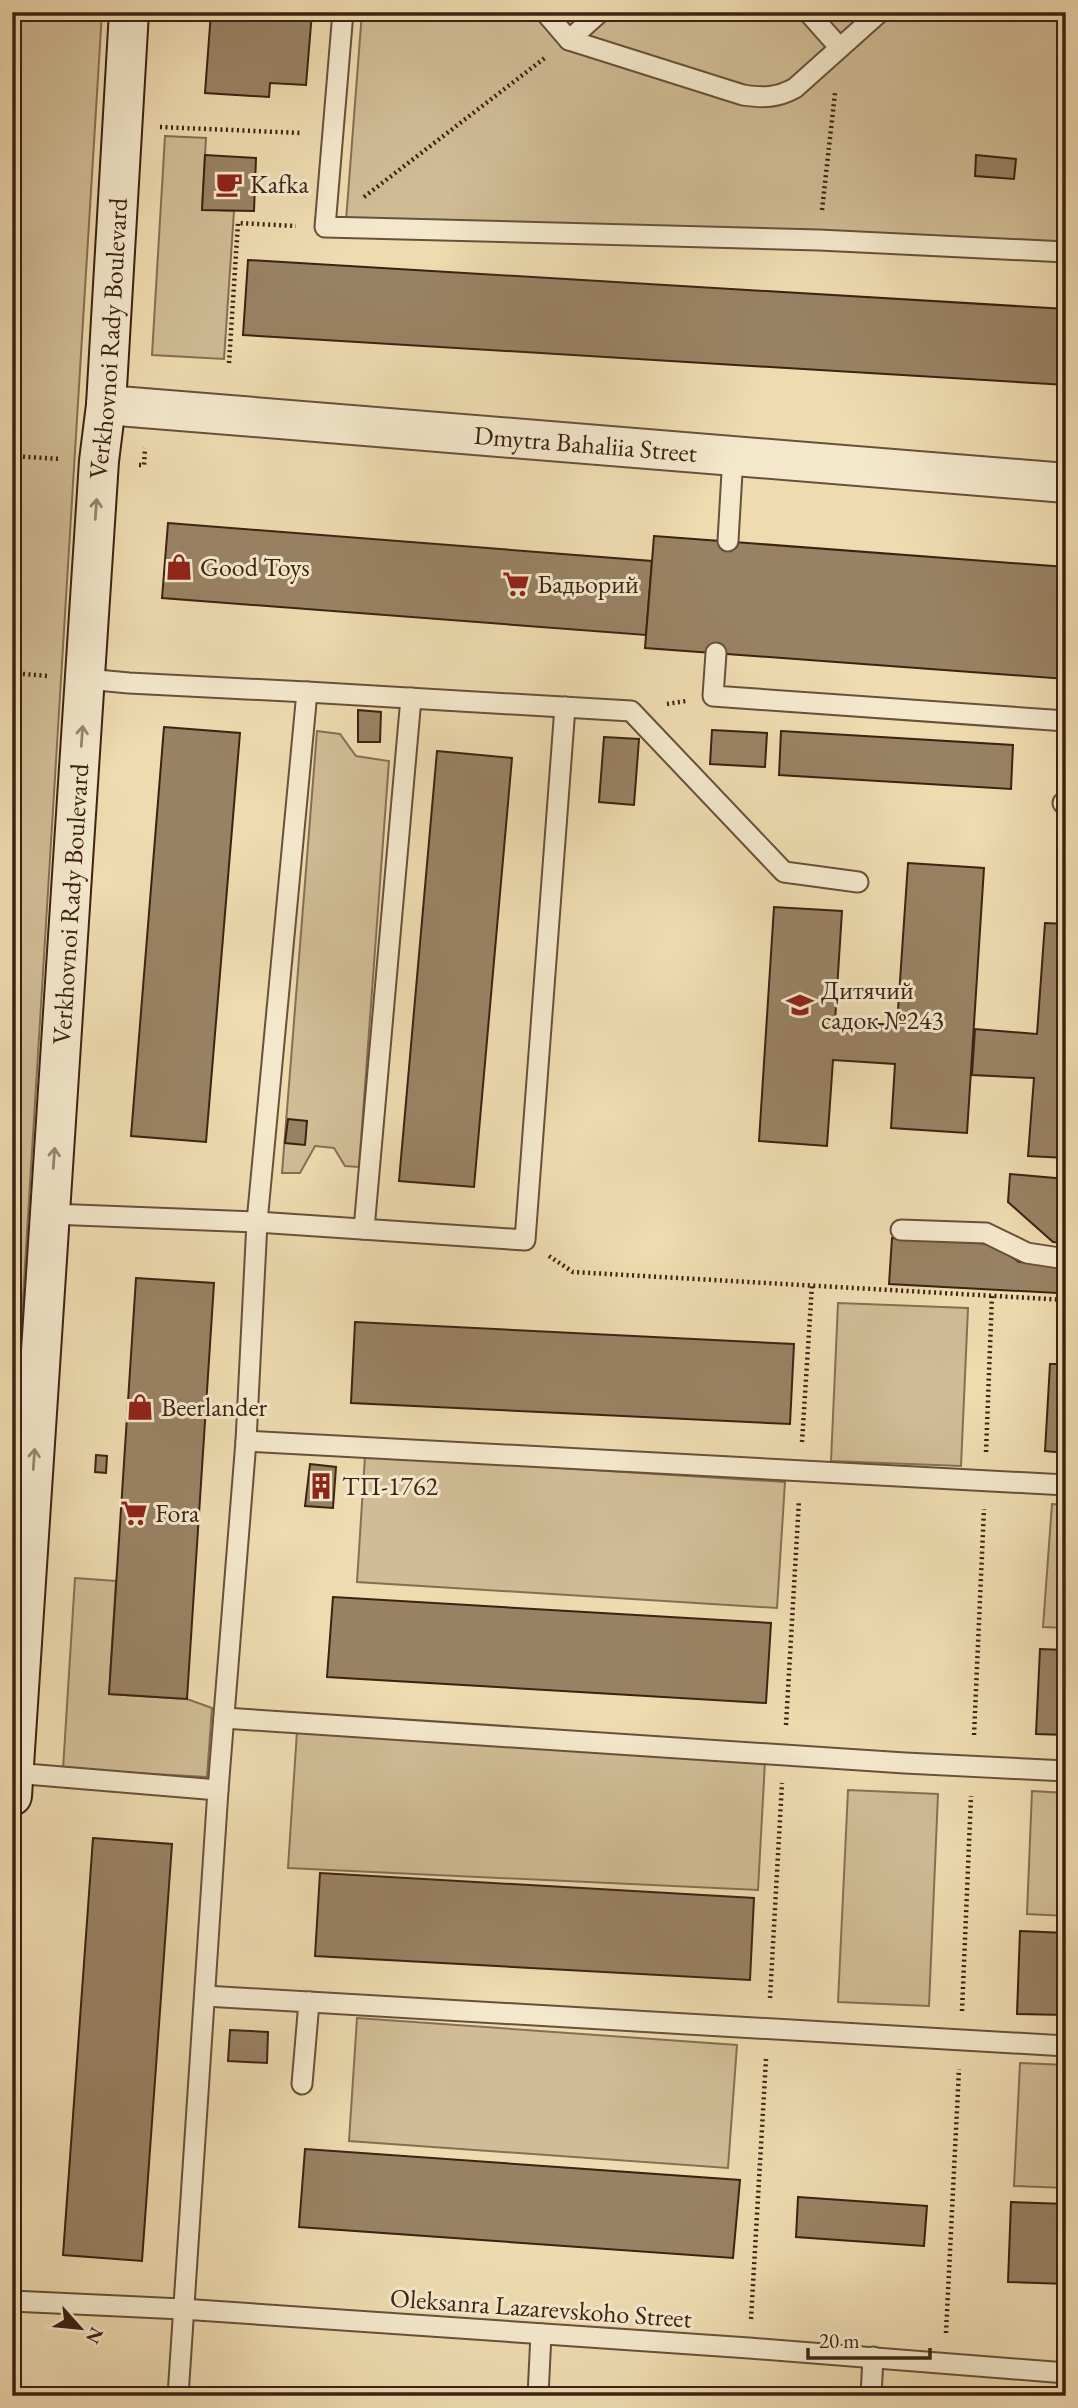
<svg xmlns="http://www.w3.org/2000/svg" width="1078" height="2408" viewBox="0 0 1078 2408" font-family="'EB Garamond',serif">
<style>
.green{fill:#d0bc95;stroke:#866f54;stroke-width:2}
.building{fill:#998264;stroke:#3d2212;stroke-width:2}
.lines{fill:none;stroke-linecap:round;stroke-linejoin:round}
.lane-casing{stroke:#69503a;stroke-width:23}
.street-casing{stroke:#69503a;stroke-width:42}
.secondary-casing{stroke:#3d2212;stroke-width:42}
.path{stroke:#3d2212;stroke-width:4.5;stroke-dasharray:2 3.5;stroke-linecap:butt}
.lane{stroke:#f4e8cc;stroke-width:19}
.street{stroke:#f4e8cc;stroke-width:38}
.secondary{stroke:#f4e8cc;stroke-width:38}
.oneway{stroke:#98856f}
.labels{text-anchor:middle;dominant-baseline:central;stroke-width:6;stroke-linejoin:round;paint-order:stroke}
.poi-label{font-size:26px;fill:#3d2212;stroke:#f4e8cc;text-anchor:start}
.street-label{font-size:26px;fill:#3d2212;stroke:#f4e8cc}
</style>
<rect width="100%" height="100%" fill="#eedbb0"/>
<filter id="stains"><feTurbulence type="fractalNoise" baseFrequency=".00286" numOctaves="4"/><feColorMatrix values="0 0 0 0 .2 0 0 0 0 .09 0 0 0 0 .02 0 0 0 .5 -.17"/></filter>
<radialGradient id="worn" r=".72"><stop offset=".6" stop-color="#630" stop-opacity="0"/><stop offset="1" stop-color="#630" stop-opacity=".3"/></radialGradient>
<g class="green">
<path d="M12 12H102L12 1477Z"/>
<path d="M362 12H1066V252L346 221Z"/>
<path d="M165 136 206 138 202 209 234 211 224 359 152 355Z"/>
<path d="M317 731 340 734 356 756 389 761 359 1167 345 1166 334 1148 315 1146 300 1173H282Z"/>
<path d="M838 1303 968 1308 961 1466 831 1461Z"/>
<path d="M365 1456 785 1482 777 1608 357 1582Z"/>
<path d="M1052 1504 1066 1505V1628L1043 1627Z"/>
<path d="M75 1578 116 1581 109 1694 187 1699 212 1708 207 1777 63 1769Z"/>
<path d="M297 1731 765 1761 758 1890 288 1868Z"/>
<path d="M848 1790 938 1794 929 2006 838 2002Z"/>
<path d="M1032 1791 1066 1793V1916L1027 1914Z"/>
<path d="M357 2018 737 2045 728 2168 349 2141Z"/>
<path d="M1020 2063 1066 2065V2188L1014 2186Z"/>
</g>
<g class="building">
<path d="M211 12H312L306 85 270 83 269 97 205 93Z"/>
<path d="M205 155 256 158 254 211 202 210Z"/>
<path d="M976 155 1016 159 1014 179 975 176Z"/>
<path d="M248 260 1066 309V385L243 335Z"/>
<path d="M168 523 652 561 646 635 162 598Z"/>
<path d="M654 536 1066 567V679L645 648Z"/>
<path d="M358 710 381 712 380 742H358Z"/>
<path d="M164 727 240 733 206 1142 131 1136Z"/>
<path d="M712 730 767 733 765 767 710 764Z"/>
<path d="M781 731 1013 745 1011 789 779 775Z"/>
<path d="M604 737 639 739 634 805 599 802Z"/>
<path d="M437 751 512 758 474 1187 399 1181Z"/>
<path d="M908 863 984 868 967 1133 891 1128 895 1064 833 1060 827 1146 759 1141 774 907 842 911 835 1021 897 1025Z"/>
<path d="M1045 923 1066 924V1158L1028 1156 1034 1078 972 1075 975 1029 1037 1034Z"/>
<path d="M288 1119 307 1121 305 1145 285 1143Z"/>
<path d="M1010 1174 1066 1179V1243L1053 1242 1008 1202Z"/>
<path d="M892 1238 994 1244 1019 1262 1059 1264 1057 1293 889 1284Z"/>
<path d="M136 1278 214 1283 187 1699 109 1694Z"/>
<path d="M355 1322 794 1344 790 1424 351 1403Z"/>
<path d="M1050 1364H1066V1453L1045 1451Z"/>
<path d="M96 1455 107 1456 106 1473 95 1472Z"/>
<path d="M310 1464 336 1467 333 1508 305 1506Z"/>
<path d="M333 1597 771 1623 766 1703 327 1677Z"/>
<path d="M1040 1649 1066 1650V1735L1036 1734Z"/>
<path d="M93 1838 172 1844 142 2261 63 2255Z"/>
<path d="M320 1873 754 1898 750 1980 315 1956Z"/>
<path d="M1020 1931 1066 1933V2015L1017 2014Z"/>
<path d="M230 2030 268 2032 267 2063 228 2061Z"/>
<path d="M305 2149 740 2180 733 2258 299 2227Z"/>
<path d="M798 2197 927 2206 924 2246 796 2237Z"/>
<path d="M1011 2202 1066 2204V2284L1008 2282Z"/>
</g>
<g class="lines">
<defs>
<g id="lane">
<path d="M343 12 325 227 819 240 1066 252"/>
<path d="M545 12 569 40 600 12"/>
<path d="M808 12 839 47"/>
<path d="M569 40 743 95C763 98 777 98 795 88L880 12"/>
<path d="M728 541 733 455"/>
<path d="M716 653 713 696 1066 721"/>
<path d="M86 679 129 683 307 692 257 1222 246 1441 218 1790 178 2396"/>
<path d="M307 692 631 711 784 872 858 882"/>
<path d="M1063 803H1066"/>
<path d="M51 1214 257 1222 525 1240 565 707"/>
<path d="M364 1229 411 698"/>
<path d="M901 1230 986 1233 1027 1253 1066 1259"/>
<path d="M246 1441 1066 1485"/>
<path d="M224 1718 905 1763 1066 1771"/>
<path d="M14 1773 218 1790"/>
<path d="M205 1996 1066 2046"/>
<path d="M302 2084 309 2002"/>
<path d="M12 2301 182 2309 749 2348 1066 2373"/>
<path d="M538 2396 541 2334"/>
<path d="M871 2396 873 2357"/>
</g>
<g id="street">
<path id="s1" d="M106 405 1066 483"/>
</g>
<g id="secondary">
<path id="s2" d="M12 1796 99 461 106 405 129 12"/>
</g>
</defs>
<use href="#lane" class="lane-casing"/>
<use href="#street" class="street-casing"/>
<use href="#secondary" class="secondary-casing"/>
<g class="path">
<path d="M12 67 16 12"/>
<path d="M160 127 302 133"/>
<path d="M364 197 546 57"/>
<path d="M822 210 835 93"/>
<path d="M229 363 238 223 296 226"/>
<path d="M12 456 60 459"/>
<path d="M139 465H144L145 448"/>
<path d="M12 673 47 676"/>
<path d="M667 704 686 701"/>
<path d="M549 1256 573 1272 1066 1300"/>
<path d="M802 1442 812 1285"/>
<path d="M986 1452 992 1295"/>
<path d="M786 1725 799 1500"/>
<path d="M974 1735 984 1509"/>
<path d="M770 1998 782 1783"/>
<path d="M962 2011 971 1796"/>
<path d="M751 2319 766 2059"/>
<path d="M946 2333 959 2069"/>
</g>
<use href="#lane" class="lane"/>
<use href="#street" class="street"/>
<use href="#secondary" class="secondary"/>
</g>
<defs><path id="oneway-shaft" d="M-6 0H5M1.5-3L5.5 0L1.5 3" fill="none" stroke-width="1.6" stroke-linecap="round" stroke-linejoin="round" transform="scale(1.75)"/></defs>
<g class="oneway">
<use href="#oneway-shaft" transform="translate(96 509) rotate(-86)"/>
<use href="#oneway-shaft" transform="translate(82 736) rotate(-86)"/>
<use href="#oneway-shaft" transform="translate(54 1158) rotate(-86)"/>
<use href="#oneway-shaft" transform="translate(34 1459) rotate(-86)"/>
</g>
<defs>
<symbol id="cafe-bare" viewBox="-9 -9 18 18"><path d="M-5.5-4.5H6V0H3Q3 3.5 0 3.5H-2.5Q-5.5 3.5-5.5 0ZM3-3.2v2h1.7v-2ZM-6 4.5H4V6H-6Z" fill="#8f2418" stroke="#f4e8cc" stroke-width="2.5" paint-order="stroke"/></symbol>
<symbol id="shop-bare" viewBox="-9 -9 18 18"><path d="M-5-2.5h2.3a2.7 3.5 0 0 1 5.4 0H5L5.5 6h-11ZM-1.5-2.5h3a1.5 2.3 0 0 0-3 0Z" fill="#8f2418" stroke="#f4e8cc" stroke-width="2.5" paint-order="stroke"/></symbol>
<symbol id="supermarket-bare" viewBox="-9 -9 18 18"><path d="M-6-5.5h2.5l.6 2H6L4.5 2H-2.5L-4.4-4H-6ZM-1.5 3.2a1.3 1.3 0 1 0 .1 0ZM3 3.2a1.3 1.3 0 1 0 .1 0Z" fill="#8f2418" stroke="#f4e8cc" stroke-width="2.5" paint-order="stroke"/></symbol>
<symbol id="school-bare" viewBox="-9 -9 18 18"><path d="M0-5L7-2L0 1L-7-2ZM-4 1L0 2.5L4 1V4Q0 6-4 4Z" fill="#8f2418" stroke="#f4e8cc" stroke-width="2.5" paint-order="stroke"/></symbol>
<symbol id="building-bare" viewBox="-9 -9 18 18"><path d="M-4-6H4V6H1V3H-1V6H-4ZM-2.5-4.3h1.7v1.8h-1.7ZM.8-4.3h1.7v1.8H.8ZM-2.5-1h1.7V.8h-1.7ZM.8-1h1.7V.8H.8Z" fill="#8f2418" stroke="#f4e8cc" stroke-width="2.5" paint-order="stroke"/></symbol>
</defs>
<g fill-rule="evenodd">
<use href="#cafe-bare" x="210" y="165" width="38" height="38"/>
<use href="#shop-bare" x="160" y="548" width="38" height="38"/>
<use href="#supermarket-bare" x="497" y="565" width="38" height="38"/>
<use href="#school-bare" x="781" y="986" width="38" height="38"/>
<use href="#shop-bare" x="121" y="1388" width="38" height="38"/>
<use href="#building-bare" x="302" y="1467" width="38" height="38"/>
<use href="#supermarket-bare" x="115" y="1494" width="38" height="38"/>
</g>
<g class="labels">
<g class="poi-label">
<text x="250" y="184">Kafka</text>
<text x="200" y="567">Good Toys</text>
<text x="537" y="584">Бадьорий</text>
<text x="821" y="990">Дитячий<tspan x="821" dy="30">садок №243</tspan></text>
<text x="161" y="1407">Beerlander</text>
<text x="342" y="1486">ТП-1762</text>
<text x="155" y="1513">Fora</text>
</g>
<g class="street-label">
<text stroke="none"><textPath href="#s2" startOffset="1461">Verkhovnoi Rady Boulevard</textPath></text>
<text stroke="none"><textPath href="#s1" startOffset="481">Dmytra Bahaliia Street</textPath></text>
<text stroke="none"><textPath href="#s2" startOffset="894">Verkhovnoi Rady Boulevard</textPath></text>
<text transform="translate(541 2308) rotate(4)">Oleksanra Lazarevskoho Street</text>
</g>
</g>
<rect width="1078" height="2408" fill="none" stroke="#eedbb0" stroke-width="42"/>
<rect x="14" y="14" width="1050" height="2380" fill="none" stroke="#3d2212" stroke-width="3.5"/>
<rect x="21" y="21" width="1036" height="2366" fill="none" stroke="#3d2212" stroke-width="2"/>
<g transform="translate(80 2328) rotate(117)" stroke="#f4e8cc" stroke-width="5" paint-order="stroke">
<path d="M0-5L12 26L0 18L-12 26Z" fill="#3d2212"/>
<text y="-10" font-size="19" font-weight="bold" text-anchor="middle" fill="#3d2212">N</text>
</g>
<path d="M808 2348v10h122v-10" fill="none" stroke="#3d2212" stroke-width="3.5"/>
<text x="819" y="2348" font-size="21" fill="#3d2212" stroke="#f4e8cc" stroke-width="5" paint-order="stroke">20 m</text>
<rect width="100%" height="100%" filter="url(#stains)"/>
<rect width="100%" height="100%" fill="url(#worn)"/>
</svg>
